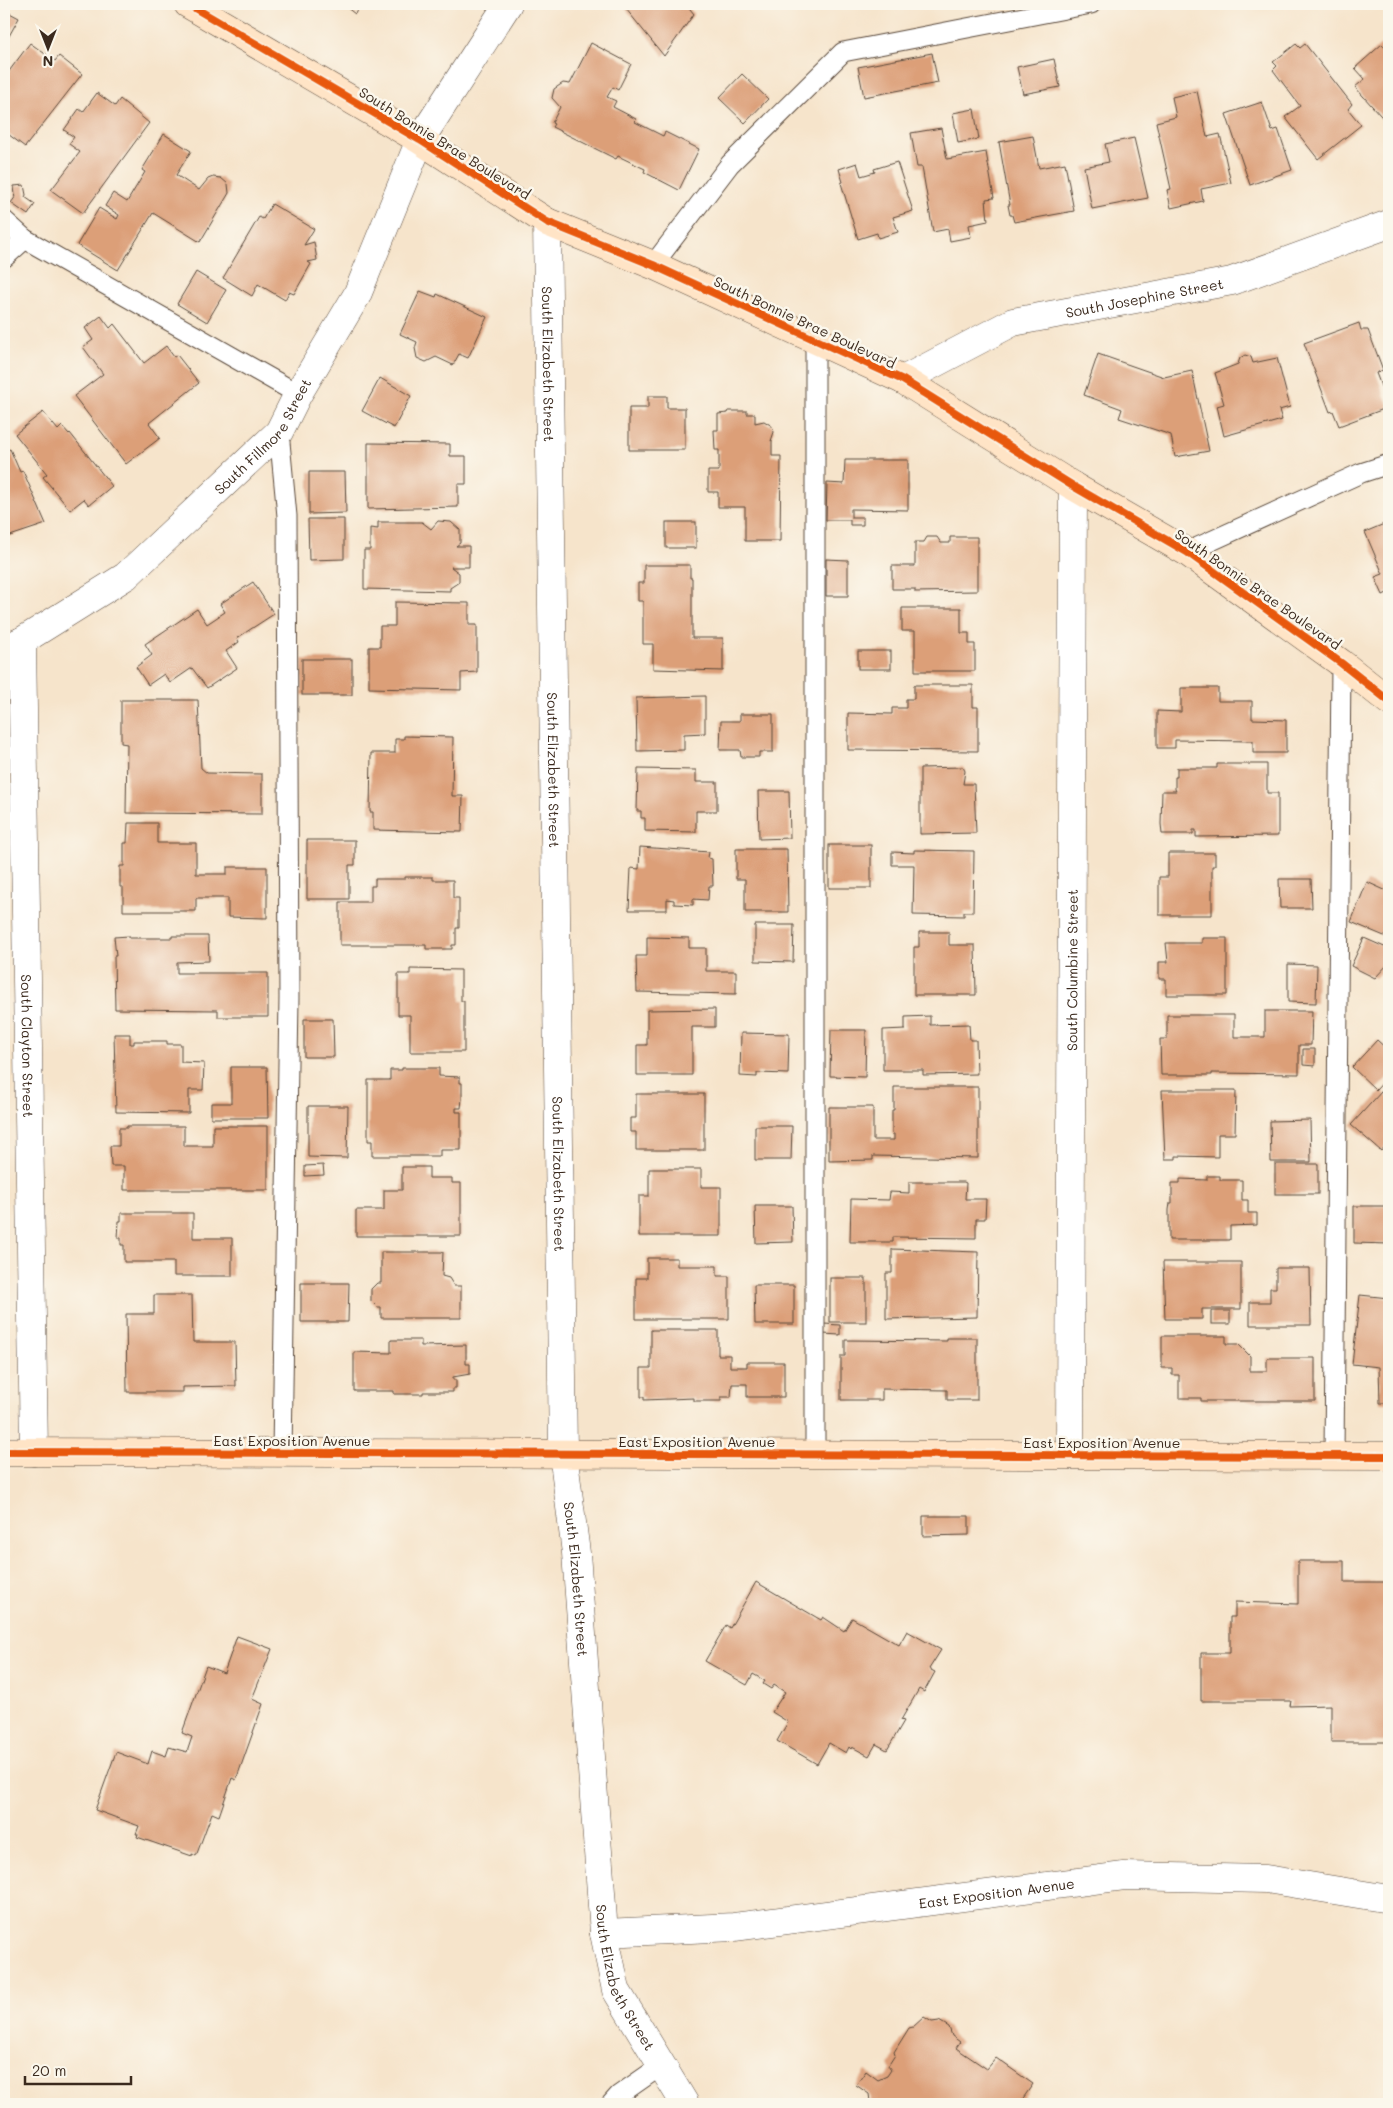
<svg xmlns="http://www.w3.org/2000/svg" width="1393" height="2108" viewBox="0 0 1393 2108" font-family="Mali,sans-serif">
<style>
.building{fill:#dc9f78}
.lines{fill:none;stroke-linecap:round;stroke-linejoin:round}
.lane-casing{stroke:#574638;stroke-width:21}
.street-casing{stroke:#574638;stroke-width:29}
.secondary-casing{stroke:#574638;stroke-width:29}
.lane{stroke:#fff;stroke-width:19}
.street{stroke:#fff;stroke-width:28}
.secondary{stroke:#ffe4c6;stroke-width:28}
.cycleway-casing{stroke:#fbf7ec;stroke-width:11}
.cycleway{stroke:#e8590c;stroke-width:8}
.labels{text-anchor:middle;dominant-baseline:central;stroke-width:5;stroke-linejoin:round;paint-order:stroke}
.street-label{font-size:14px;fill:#3b2a1e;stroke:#fbf7ec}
</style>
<rect width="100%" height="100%" fill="#fbf7ec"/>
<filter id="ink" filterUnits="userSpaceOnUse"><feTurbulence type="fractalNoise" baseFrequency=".02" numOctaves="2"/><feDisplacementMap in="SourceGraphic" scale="10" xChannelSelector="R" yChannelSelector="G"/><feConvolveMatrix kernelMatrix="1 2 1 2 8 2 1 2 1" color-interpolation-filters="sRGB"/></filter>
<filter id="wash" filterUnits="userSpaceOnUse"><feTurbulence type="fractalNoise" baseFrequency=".0096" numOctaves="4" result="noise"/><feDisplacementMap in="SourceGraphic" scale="20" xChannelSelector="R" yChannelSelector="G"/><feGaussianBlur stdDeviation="1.12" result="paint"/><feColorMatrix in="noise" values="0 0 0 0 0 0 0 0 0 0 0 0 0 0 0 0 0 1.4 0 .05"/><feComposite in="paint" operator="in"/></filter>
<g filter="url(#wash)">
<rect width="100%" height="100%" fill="#f6e4cb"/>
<g id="blocks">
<g class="building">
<path d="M342 4H360L355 14Z"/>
<path d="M622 4H686L694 14 664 56Z"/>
<path d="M4 10 19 18 4 45Z"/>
<path d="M30 43 55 61 59 56 82 74 25 147 4 131 5 124 4 123V78Z"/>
<path d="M591 43 631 64 618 90 613 87 607 97 616 101 613 107 636 119 635 122 663 136 665 132 699 149 679 190 644 172 645 169 618 156 616 159 552 127 554 124 552 123 560 107 552 98 554 89 563 83 570 84Z"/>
<path d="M1296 44 1300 48 1305 44 1352 104 1348 109 1361 125 1318 159 1285 117 1300 106 1273 70 1277 66 1273 62Z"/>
<path d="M1382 44 1389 52V125L1355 87 1365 79 1355 68Z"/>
<path d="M932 53 938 83 864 97 858 67Z"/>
<path d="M1054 59 1060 87 1023 94 1017 67Z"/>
<path d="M742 74 768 99 745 123 719 98Z"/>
<path d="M1197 91 1207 137 1220 134 1231 183 1201 189 1203 201 1171 208 1167 190 1171 189 1156 122 1176 117 1172 97Z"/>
<path d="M97 93 115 106 120 99 149 123 83 213 51 190 80 152 69 144 74 137 64 130 79 109 83 112Z"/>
<path d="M1262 102 1272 131 1278 129 1292 170 1250 185 1226 114Z"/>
<path d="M974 109 979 139 958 143 953 113Z"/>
<path d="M941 128 947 159 986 152 994 198 986 199 988 221 969 225 971 237 950 241 948 229 933 232 922 167H917L911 133Z"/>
<path d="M164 134 191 151 176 175 199 190 208 179 213 177 221 178 228 184 229 193 200 242 153 213 118 270 77 245 99 208 117 219 119 215 105 206 113 193 127 202 145 172 142 170Z"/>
<path d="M1033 136 1039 168 1065 163 1074 211 1014 222 1012 215H1010L1008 205H1010L999 142Z"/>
<path d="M1134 138 1148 198 1092 209 1084 167 1109 162 1105 144Z"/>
<path d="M897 162 913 211 893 217 898 232 878 238 877 233 858 239 841 183 843 182 839 169 857 163 861 176 875 172 874 169Z"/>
<path d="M24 185 26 195 25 197 35 204 28 215 11 203 16 196 15 195 14 186Z"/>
<path d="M272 204 314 229 304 245 314 242 317 260 308 262 311 264 294 294 289 292 285 300 258 284 252 296 223 278 259 217 263 219Z"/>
<path d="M196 272 226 290 207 322 177 304Z"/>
<path d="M420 291 436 297 437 294 487 317 468 358 459 354 453 365 436 357 426 362 417 358 415 348 417 342 400 334Z"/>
<path d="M101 316 110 328 114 324 144 363 166 346 174 357 177 355 199 383 149 423 160 438 126 464 74 396 103 374 83 347 93 340 85 328Z"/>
<path d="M1359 323 1361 330H1368L1383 370 1376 373 1389 407 1339 426 1333 411 1330 412 1304 343Z"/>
<path d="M1098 354 1164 377 1192 371 1209 451 1175 457 1171 435 1119 418 1122 409 1084 395Z"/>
<path d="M1245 355 1251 357 1253 363 1277 358 1290 407 1279 410 1282 420 1224 436 1217 406 1224 404 1215 373 1238 364 1240 358Z"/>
<path d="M380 378 411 396 394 428 362 411Z"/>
<path d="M648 396H667V408H685V450H629V408H648Z"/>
<path d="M728 411H747V414H755V423L764 421 772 426 774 432 771 441 772 440V456H781L780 541H745V507H718V492H708V471H719V450H715L714 430H718V414L728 413Z"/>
<path d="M43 412 58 430 62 426 69 434 70 433 112 486 89 505 84 499 70 510 43 477 47 474 15 434Z"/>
<path d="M368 443 450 444V456H466V484H458V507L368 509Z"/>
<path d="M10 449 20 472 23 471 46 524 7 537 4 531V452Z"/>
<path d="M845 460H908V510L851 509V517H863V525H850V520H826L827 483 844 484Z"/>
<path d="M309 472H345L346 513 309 514Z"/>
<path d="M308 519H344V559L309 560Z"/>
<path d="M438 521 451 522 460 530V543L456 546H469V567H451L459 573V582L450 588V591L364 589V550H370V528L378 529V522H422L431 529Z"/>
<rect x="666" y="522" width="30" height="26"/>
<path d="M1389 522V592L1383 595 1375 577 1383 574 1365 532Z"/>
<path d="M927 537H937L941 543H950V537H977V591L915 592V589H892V566H915V542H924Z"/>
<path d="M826 559 848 560V596H826Z"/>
<path d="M644 565H690V578H692V638H723V671L653 669V644H643V601H638V583H644Z"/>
<path d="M253 582 274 614 237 638 239 642 226 651 237 668 207 688 192 668 170 683 164 674 148 685 136 667 152 655 145 644 197 609 207 624 225 612 220 604Z"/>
<path d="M395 602 469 603V625H477V672L461 673V690L369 688V647H380V626H395Z"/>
<path d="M902 608H961V633H969V644H975V671H915V631H902Z"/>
<rect x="858" y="651" width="33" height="18"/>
<rect x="302" y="659" width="50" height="36"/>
<path d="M914 685H973V707H978V751L848 750V713L892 714V708H906V699H914Z"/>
<path d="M1181 688H1218V701H1252V719L1286 720V753H1253V741L1175 740V748H1157V711L1181 712Z"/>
<path d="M705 696V733L684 734V750L637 751 636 698Z"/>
<path d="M121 700H198L201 768 207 773 262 774V814L126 813 127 744 121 743Z"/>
<path d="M740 714H773V752H759V757H741L740 750H720L721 721H740Z"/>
<path d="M404 736 453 737 452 796H463L462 832 373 830V812H370L371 753H395V739H404Z"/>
<path d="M1217 764H1267V793H1278V836L1196 837V830H1193V834H1162L1161 824 1162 791H1176L1175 789V777H1177V768H1217Z"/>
<path d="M963 767 965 771 963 784H974L976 833 920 834V768Z"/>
<path d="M638 769 696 770V782H717V811H696V832L645 831V818H641V811H637Z"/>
<path d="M758 791H789L790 838 759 839Z"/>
<path d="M128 823H157V843H196V874H227V867H267V918L228 917V898H196V911H123V887H120V866H124V843H127Z"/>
<path d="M307 840H355V865H349V899H307Z"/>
<rect x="829" y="845" width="42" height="43"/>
<path d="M640 847 709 852 708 858 712 859 713 886H709L708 900 693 899V905L674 904V900L667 899V910H629L631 868 639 869Z"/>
<path d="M736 849H787L788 912H745V879H736Z"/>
<path d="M914 850 974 851 973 912H964V916L913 915 914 865H892V852L914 853Z"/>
<path d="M1168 853H1215V866H1212V915H1159V877H1168Z"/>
<path d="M405 877H433V880H453V898H459V928H456V945H452V949H426V945H340V902H371V886H375V879H405Z"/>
<path d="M1279 879H1311L1312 908H1280Z"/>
<path d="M1367 882 1389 892V938L1351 922Z"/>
<path d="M755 925H794L793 962 755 961Z"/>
<path d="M919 932H949V945H975L976 995H914V947H919Z"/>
<path d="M129 936V938H172V936H208L209 961 177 962V973H268V1017H218V1010L115 1009 114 956H116L114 937Z"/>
<path d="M647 937 689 938V948H706V971H736V994L637 992 636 956H647Z"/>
<path d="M1202 938H1227V995H1166V979H1159V962H1168L1166 943H1202Z"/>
<path d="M1364 938 1389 949V963L1375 978 1351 966Z"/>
<path d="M1288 964 1317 965 1316 1003 1288 1002Z"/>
<path d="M410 969 461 970V1001H464V1052H410V1015H398V974H410Z"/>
<path d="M715 1009V1027H692V1075H637V1045H647V1010Z"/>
<path d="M1265 1011H1312L1311 1045H1299V1074L1212 1073V1075H1161L1160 1039H1167V1015H1234V1037H1265Z"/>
<path d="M930 1016V1025L969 1024 970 1040H976L977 1074 923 1075V1070H883V1030L905 1029V1017Z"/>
<path d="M304 1019H333L334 1057H304Z"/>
<path d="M831 1030H866L865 1077 830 1076Z"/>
<path d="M741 1033 789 1034 788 1074 757 1073V1077L740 1076Z"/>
<path d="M114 1034H130V1044H134V1041H167V1044H181V1062L204 1063 203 1090H189V1113L116 1112Z"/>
<path d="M1377 1040 1389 1051V1076L1376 1090 1352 1067Z"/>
<path d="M1303 1049H1315V1066L1303 1065Z"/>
<path d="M231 1067H267L268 1118H211V1103H231Z"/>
<path d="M402 1068H439V1076L460 1077V1083H462V1099L461 1108H456V1112H461V1150H440V1156H372V1141H368V1080H390V1070H402Z"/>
<path d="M894 1087H978V1158L873 1156V1160L829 1161V1107H873V1140H894V1134H892V1110H894Z"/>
<path d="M1162 1090H1236L1235 1134H1218V1157L1176 1156V1159H1165Z"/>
<path d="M1382 1091 1389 1098V1142L1381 1151 1351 1125Z"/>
<path d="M636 1094H704V1150H636V1132H630V1118H636Z"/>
<path d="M308 1106H348L347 1158 308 1157Z"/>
<path d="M1310 1120 1311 1162H1271L1270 1121Z"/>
<path d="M127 1126H184V1146H213V1126H268V1190H124V1166H111L110 1146H119V1128H127Z"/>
<path d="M755 1126H792L791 1160H755Z"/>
<rect x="1275" y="1164" width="43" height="30"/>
<path d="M323 1165 324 1175 305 1176V1166Z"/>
<path d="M402 1167H429V1178H452V1183H461V1236H356V1210H384V1190H402Z"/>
<path d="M649 1169H701V1187H721V1236H639V1196H649Z"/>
<path d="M1207 1176H1220V1180H1242V1200H1248V1213H1257V1225L1230 1226V1240H1169V1210L1170 1203H1172V1183H1180V1179L1207 1180Z"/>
<path d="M909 1182H964L966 1183 965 1199H986L985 1219H976V1238L893 1237V1242H850L851 1199 889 1200 890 1192 909 1193Z"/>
<path d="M755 1206H792L793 1242 756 1243Z"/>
<path d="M1354 1206H1389V1244L1354 1243Z"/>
<path d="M121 1213H193V1238H232V1276H174V1262H124V1245H121V1238H118L119 1221H121Z"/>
<path d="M892 1249 978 1252 977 1317 886 1319V1273H892Z"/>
<path d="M381 1252H443L442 1276 449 1278 454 1286H461V1318H381V1307H377L371 1301V1289L377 1283H381Z"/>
<path d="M647 1258H677V1266H717V1276H729V1319H636V1278H647Z"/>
<path d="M1163 1262H1241V1309H1202V1319H1165Z"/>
<path d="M1276 1268H1310L1311 1325H1250V1302H1270V1288H1276Z"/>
<rect x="830" y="1278" width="36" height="44"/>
<path d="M301 1283H349L348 1322H301Z"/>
<path d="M754 1285H794V1324H755Z"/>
<path d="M154 1295H192L193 1342H235L236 1386 183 1387V1392H127L126 1314H154Z"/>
<path d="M1360 1295 1389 1298V1403H1380L1379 1367 1352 1364Z"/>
<rect x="1211" y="1311" width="19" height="13"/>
<path d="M824 1324 840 1325V1335L823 1334Z"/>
<path d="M651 1330H718V1355H730V1367H747V1362H784V1397H747V1384H732L731 1397H721V1401H694V1398L644 1400V1397H641V1368H651Z"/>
<path d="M1162 1336H1226V1344H1238L1250 1356V1371H1267V1358H1315V1401H1201V1398H1179V1375H1172V1368H1162Z"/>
<path d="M947 1338H977V1400H947V1390L882 1389V1400H841V1356H845V1340L947 1341Z"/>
<path d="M391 1340H421V1346L466 1345V1364H470V1374L453 1377V1380H456V1388H453V1392H423V1394H394V1391H354V1352L391 1353Z"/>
<path d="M923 1516H969V1535L923 1536Z"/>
<path d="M1298 1561H1344V1582H1389V1742H1331V1705L1290 1706 1291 1701H1201V1653H1230V1617H1235V1602L1298 1604Z"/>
<path d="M756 1582 821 1620 823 1617 844 1631 852 1618 899 1645 907 1631 941 1650 929 1669 935 1672 924 1692 919 1689 901 1720 904 1721 887 1750 876 1744 869 1756 852 1747 851 1749 849 1747 846 1753 829 1743 817 1764 777 1741 788 1722 772 1712 785 1692 774 1685 771 1689 763 1684 765 1681 753 1674 747 1685 705 1661 726 1625 730 1628Z"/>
<path d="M237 1636 272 1649 252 1699 263 1704 236 1780 232 1778 219 1816 212 1813 196 1856 192 1854V1856L137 1837 138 1834H136L139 1826 95 1810 116 1752 148 1764 152 1751 166 1756 169 1747 187 1752 192 1737 182 1733 206 1666 224 1673Z"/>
<path d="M924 2017 932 2022 939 2021 949 2027 952 2036 960 2042 956 2048 987 2069 996 2058 1033 2084 1019 2104H863L865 2101H870L869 2094 856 2085 866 2071 878 2080 887 2076 891 2070 888 2066 895 2055 894 2052 909 2028 913 2027Z"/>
</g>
</g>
</g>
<g filter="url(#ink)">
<use href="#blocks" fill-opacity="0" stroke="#574638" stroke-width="1"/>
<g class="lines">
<defs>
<g id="lane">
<path d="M4 220 25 239 298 394"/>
<path d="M4 258 25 239"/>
<path d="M653 265 730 164 843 52 1091 4"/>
<path d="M279 432 287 516 289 998 282 1453"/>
<path d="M1187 552 1361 473 1389 464"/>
<path d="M815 1454V340"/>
<path d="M1334 1456 1341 663"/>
<path d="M611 2104 619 2095 662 2065"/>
</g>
<g id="street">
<path id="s1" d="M547 222 563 1453 576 1553 604 1933 616 1990 685 2104"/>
<path id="s2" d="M903 380 1013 322 1232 281 1389 224"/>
<path id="s3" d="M22 641 34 1452"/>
<path id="s4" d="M4 649 22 641 126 576 279 432 298 394 357 295 420 140 508 4"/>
<path id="s5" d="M1070 1454 1073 486"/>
<path id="s6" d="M604 1933 734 1927 1124 1876 1266 1879 1389 1899"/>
</g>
<g id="secondary">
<path d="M188 4 420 140 547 222 653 265 903 380 1073 486 1187 552 1341 663 1389 701"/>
<path d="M4 1452 1389 1456"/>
</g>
</defs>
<use href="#lane" class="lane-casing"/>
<use href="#street" class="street-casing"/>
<use href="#secondary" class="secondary-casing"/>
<use href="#lane" class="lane"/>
<use href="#street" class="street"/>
<use href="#secondary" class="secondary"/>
<defs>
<g id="cycleway">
<path d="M188 4 420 140 547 222 653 265 903 380 1073 486 1187 552 1341 663 1389 701"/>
<path d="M4 1452 1389 1456"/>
</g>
</defs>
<use href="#cycleway" class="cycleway-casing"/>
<use href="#cycleway" class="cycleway"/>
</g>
</g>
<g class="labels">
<g class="street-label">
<text transform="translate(445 143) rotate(32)">South Bonnie Brae Boulevard</text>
<text stroke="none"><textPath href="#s2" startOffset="258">South Josephine Street</textPath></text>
<text transform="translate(805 322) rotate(25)">South Bonnie Brae Boulevard</text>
<text stroke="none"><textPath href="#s1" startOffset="142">South Elizabeth Street</textPath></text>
<text stroke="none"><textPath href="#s4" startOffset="339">South Fillmore Street</textPath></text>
<text transform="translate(1258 589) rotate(35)">South Bonnie Brae Boulevard</text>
<text stroke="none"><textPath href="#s1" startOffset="548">South Elizabeth Street</textPath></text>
<text stroke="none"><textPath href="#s5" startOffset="484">South Columbine Street</textPath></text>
<text stroke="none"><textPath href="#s3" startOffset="405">South Clayton Street</textPath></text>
<text stroke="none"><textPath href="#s1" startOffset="952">South Elizabeth Street</textPath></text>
<text x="292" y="1440">East Exposition Avenue</text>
<text x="697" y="1441">East Exposition Avenue</text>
<text x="1102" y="1442">East Exposition Avenue</text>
<text stroke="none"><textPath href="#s1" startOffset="1358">South Elizabeth Street</textPath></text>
<text stroke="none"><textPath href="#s6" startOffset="395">East Exposition Avenue</textPath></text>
<text stroke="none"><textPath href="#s1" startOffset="1762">South Elizabeth Street</textPath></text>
</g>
</g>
<rect width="1393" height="2108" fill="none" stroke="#fbf7ec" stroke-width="20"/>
<g transform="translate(48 48) rotate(180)" stroke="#fbf7ec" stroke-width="4" paint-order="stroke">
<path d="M0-4L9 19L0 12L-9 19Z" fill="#3b2a1e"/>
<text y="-8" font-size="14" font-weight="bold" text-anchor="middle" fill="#3b2a1e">N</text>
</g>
<path d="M25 2076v8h106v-8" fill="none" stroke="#3b2a1e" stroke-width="2.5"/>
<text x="32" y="2076" font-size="15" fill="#3b2a1e" stroke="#fbf7ec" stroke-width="4" paint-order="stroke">20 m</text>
</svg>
